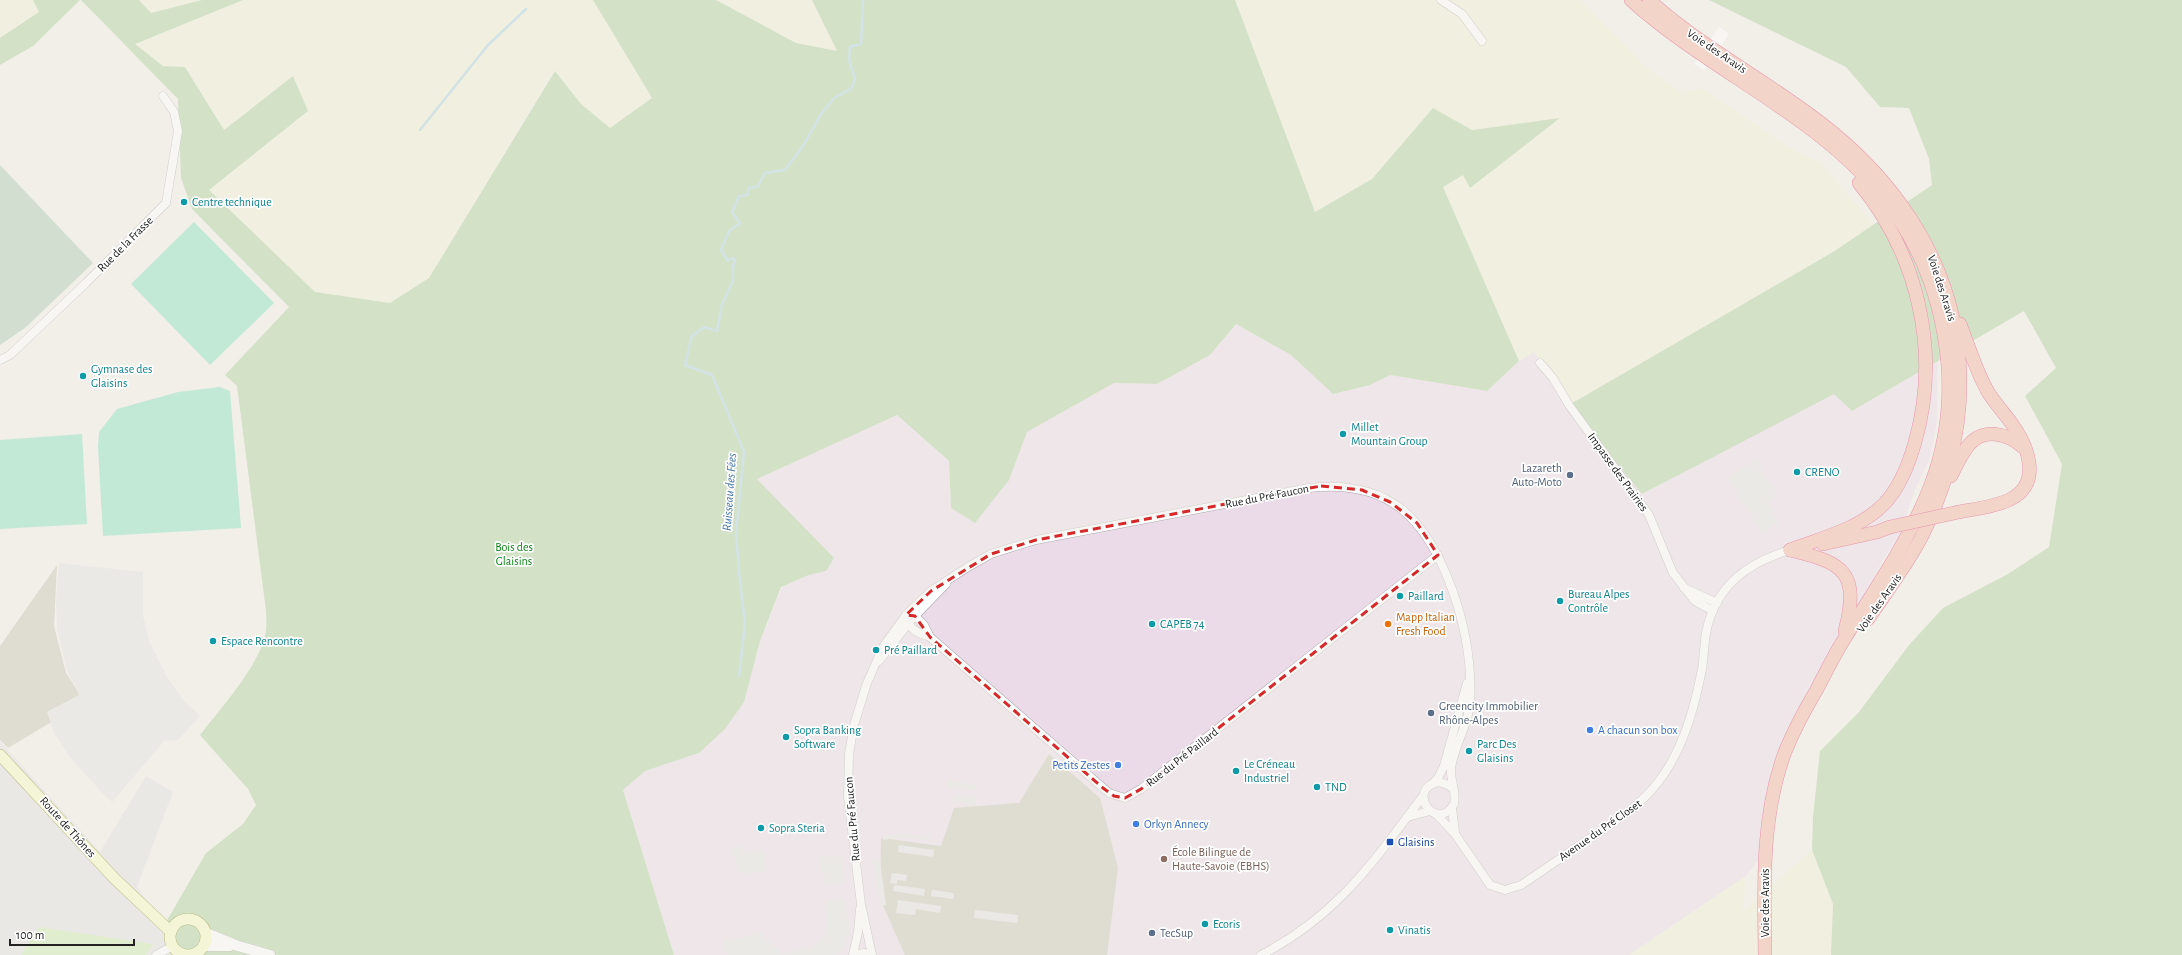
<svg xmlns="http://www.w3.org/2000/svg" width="2182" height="955" viewBox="0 0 2182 955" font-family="'Alegreya Sans',sans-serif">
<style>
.residential{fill:#e0dfdf}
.industrial{fill:#ebdbe8}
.construction{fill:#c7c7b4}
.farmland{fill:#eef0d5}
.grass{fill:#cdebb0}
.forest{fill:#add19e}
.cemetery{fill:#aacbaf}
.pitch{fill:#88e0be}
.parking{fill:#e2e2e2}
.pier{fill:#fff}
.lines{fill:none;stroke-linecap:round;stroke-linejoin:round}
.stream{stroke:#aad3df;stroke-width:2.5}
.minor-casing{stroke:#a9a9a9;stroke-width:9}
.tertiary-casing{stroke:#a9a9a9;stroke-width:11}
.secondary-casing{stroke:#707d05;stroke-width:12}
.trunk-casing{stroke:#dc2a67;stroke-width:14}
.minor{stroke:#fff;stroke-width:8}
.tertiary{stroke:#fff;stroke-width:10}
.secondary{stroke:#f7fabf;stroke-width:11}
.trunk{stroke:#f2b4a3;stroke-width:13}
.trunk-bridge-casing{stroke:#dc2a67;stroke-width:14;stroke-linecap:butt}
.trunk-bridge{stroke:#f2b4a3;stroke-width:13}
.marked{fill:none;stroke:#d62828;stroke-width:3;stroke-dasharray:8 5;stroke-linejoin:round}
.culture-dot{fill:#0f9aa8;stroke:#fff;stroke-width:1.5}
.service-dot{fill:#5c6f8a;stroke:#fff;stroke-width:1.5}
.food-dot{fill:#e8710a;stroke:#fff;stroke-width:1.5}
.shop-dot{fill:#3f7fe0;stroke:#fff;stroke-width:1.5}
.transit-dot{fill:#1a4fb4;stroke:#fff;stroke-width:1.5}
.education-dot{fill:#8d6e63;stroke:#fff;stroke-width:1.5}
.labels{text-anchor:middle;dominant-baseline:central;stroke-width:3.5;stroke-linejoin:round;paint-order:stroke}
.street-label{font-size:12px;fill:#222;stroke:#fff}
.culture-label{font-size:12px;fill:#0d838f;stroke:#fff;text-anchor:start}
.service-label{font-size:12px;fill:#4e5e75;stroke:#fff;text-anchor:start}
.park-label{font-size:12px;fill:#0c8416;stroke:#fff}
.food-label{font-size:12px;fill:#c56008;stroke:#fff;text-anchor:start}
.shop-label{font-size:12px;fill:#366cbe;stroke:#fff;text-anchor:start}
.transit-label{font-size:12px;fill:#164399;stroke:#fff;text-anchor:start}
.education-label{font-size:12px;fill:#785e54;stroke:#fff;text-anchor:start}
.water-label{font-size:13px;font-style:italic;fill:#4a7aab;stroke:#fff}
</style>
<rect width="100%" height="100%" fill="#f2efe9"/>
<path class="residential" d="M0 742 100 852 146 776 173 792 137 887 165 924 177 955H0Z"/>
<path class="industrial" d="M1236 324 1291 355 1333 394 1370 385 1390 375 1487 391 1519 361 1534 352 1642 494 1834 393 1852 411 1938 361 1937 421 1930 458 1915 490 1899 537 1882 561 1853 626 1792 738 1767 849 1746 876 1629 955H674L623 790 645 771 699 753 756 658 760 641 782 587 809 575 826 571 756 479 897 415 949 461 951 508 1009 480 1027 432 1114 383 1157 384 1210 355Z"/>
<g class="construction">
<path d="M57 565 54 626 66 673 85 702 8 748 0 740V646Z"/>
<path d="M1049 754 1100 798 1118 868 1107 955H905L880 899 881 838 941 846 954 808 1019 803Z"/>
</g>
<g class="farmland">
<path d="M0 0H33L39 12 0 38Z"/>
<path d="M139 0H202L151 13Z"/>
<path d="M243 0H593L652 98 610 129 581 104 554 71 429 278 391 303 315 292 209 190 308 111 293 76 224 130 186 67 163 66 135 44Z"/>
<path d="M716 0H812L838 52 796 43Z"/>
<path d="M1235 0H1581L1642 64 1680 92 1703 89 1792 149 1821 163 1873 225 1833 252 1727 315 1569 405 1534 352 1519 361 1443 187 1463 175 1470 187 1559 119 1472 130 1433 108 1372 179 1315 212Z"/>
<path d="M1812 850 1833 904 1831 955H1629L1746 876 1742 912Z"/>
</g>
<path class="grass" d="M39 927 153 944 146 955H21Z"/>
<g class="forest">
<path d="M33 0H80L33 46 0 65V38L39 12Z"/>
<path d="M81 0H139L151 13 202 0H243L135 44 163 66 185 67 224 130 293 76 308 111 209 190 315 292 390 303 429 278 555 71 581 104 610 128 652 98 593 0H716L796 43 837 51 812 0H1235L1315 212 1372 179 1433 108 1472 130 1560 118 1470 188 1463 175 1443 187 1519 361 1487 391 1390 375 1370 385 1333 394 1291 355 1236 324 1210 355 1157 384 1114 383 1027 432 1009 480 975 523 951 508 949 461 897 415 757 479 834 558 826 571 809 575 781 587 760 641 744 702 725 729 699 753 645 771 623 790 674 955H177L165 924 206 853 243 824 256 805 248 789 200 735C220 709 261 664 266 631 267 622 266 612 265 603L237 386 225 375 289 307 192 209 181 178 178 99Z"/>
<path d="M1709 0H2182V955H1831L1833 904 1812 850 1813 817 1820 751 1859 712 1909 645 1943 608 2008 574 2049 547 2062 464 2025 396 2056 368 2024 311 1852 411 1834 394 1642 494 1569 405 1833 252 1932 185 1929 159 1909 108 1880 107 1846 67Z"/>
</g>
<path class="cemetery" d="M0 165 93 263 25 328 0 345Z"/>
<g class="pitch">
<path d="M194 222 274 303 210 365 131 284Z"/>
<path d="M220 387 230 391 241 528 103 536 98 447 99 432 117 409 178 392Z"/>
<path d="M82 434 87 524 0 529V440Z"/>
</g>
<g class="parking">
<path d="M1755 460 1778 495 1767 502 1779 522 1762 533 1727 478Z"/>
<path d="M59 563 143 572V615L149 641 168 679 184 701 200 716 178 740 164 741 112 802 103 794 70 757 54 733 47 712 79 695 67 670 57 628 56 599Z"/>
<path d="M948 781 977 785 976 791 948 787Z"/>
<path d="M954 795 975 798 974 805 953 801Z"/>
<path d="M900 834 930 837 929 841 906 837 883 840 882 836Z"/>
<path d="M899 845 934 850 933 857 898 852Z"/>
<path d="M740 846 744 853 762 850 767 871 739 874 732 848Z"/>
<path d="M840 855 844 882 824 884 820 857Z"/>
<path d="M874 861H880L886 905 880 906Z"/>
<path d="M892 873 907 875 906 881 897 880V884L890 883Z"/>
<path d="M894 885 925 889 924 896 893 891Z"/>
<path d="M932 890 954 893 953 899 931 896Z"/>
<path d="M844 898 849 922V934L845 945 838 955H727L723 941 761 933 782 954 808 948 819 943 824 937 828 918 825 902Z"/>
<path d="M898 900 941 906 940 913 916 909 915 915 896 913Z"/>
<path d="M975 910 1018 915 1017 923 974 918Z"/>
</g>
<path class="pier" d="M1719 27 1729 34 1704 70 1694 64Z"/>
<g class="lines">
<g class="stream">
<path d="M420 130 488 45 526 9"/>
<path d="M739 676 745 623 740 583 736 533 744 452 712 375 685 365 692 336 704 327 717 331 722 304 733 281V266L735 260 733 258 728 261 721 250 729 231 740 223 732 212 739 196 747 195 749 188 757 187 765 173 785 170 803 146 821 114 834 98 851 89 855 79 849 60 850 47 861 44 863 0"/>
</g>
<defs>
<g id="minor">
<path d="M1441 0 1462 14 1482 41"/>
<path d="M0 360 10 355 86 283 166 203 178 131 174 112 163 96"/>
<path d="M1540 363 1553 378 1569 405 1649 515 1673 573 1695 601 1713 611"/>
<path d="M1684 588 1717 603"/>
<path d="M930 637 924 625 915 616 906 615C908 629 917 633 930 637L1109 793 1125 798 1141 789 1438 555"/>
<path d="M879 661 911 620 946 584"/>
<path d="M1432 784 1438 778 1444 766 1467 683"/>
<path d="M1452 808 1455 833"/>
<path d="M1435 813 1455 834 1490 885 1505 890 1521 885C1544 870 1566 854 1589 839 1617 820 1645 803 1664 774 1685 743 1695 705 1702 669 1704 657 1704 645 1706 633 1715 586 1747 563 1790 550"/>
<path d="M1407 817 1430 811"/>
<path d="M156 955 173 946"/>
<path d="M853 955 858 932 860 909"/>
<path d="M856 955 864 953 869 955"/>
<path d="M872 955 861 904 848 797 849 754 854 725 867 683 883 647 906 615 931 591 968 567 991 554 1013 547 1036 540 1309 488C1389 479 1426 518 1452 589 1465 625 1472 662 1470 701 1469 724 1454 746 1451 768 1450 781 1457 792 1454 804 1437 833 1407 792 1435 783 1442 781 1447 784 1452 788"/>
<path d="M1261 955C1338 915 1373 862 1423 796"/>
</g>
<g id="tertiary">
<path d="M206 933 238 946 270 955"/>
<path d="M203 946H230"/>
</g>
<g id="secondary">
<path d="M0 755 114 878 171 932"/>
<circle cx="188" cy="937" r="18"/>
</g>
<g id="trunk">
<path d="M1631 0C1709 71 1816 114 1882 196 1916 238 1937 288 1945 341 1965 466 1904 542 1843 641 1833 657 1825 674 1816 691 1804 711 1794 730 1785 752 1761 817 1764 886 1765 955"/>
<path d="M1649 0C1705 51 1774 84 1832 132 1959 236 1996 385 1923 534 1908 564 1887 591 1868 619"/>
<path d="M1951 476C1956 466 1961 455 1968 446 1983 427 2008 433 2024 448"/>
<path d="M1959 512C1975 509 1994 507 2009 500 2043 484 2028 446 2012 424 2004 413 1995 403 1988 392 1976 371 1969 347 1960 324"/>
<path d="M1823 544 1877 532 1890 527"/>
<path d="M1790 550C1821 538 1860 529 1884 504 1900 487 1909 464 1915 442 1941 352 1918 255 1859 183"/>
<path d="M1790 550C1844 563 1860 572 1845 631"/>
</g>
</defs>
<use href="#minor" class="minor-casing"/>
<use href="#tertiary" class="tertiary-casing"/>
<use href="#secondary" class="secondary-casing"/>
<use href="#trunk" class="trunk-casing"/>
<use href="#minor" class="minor"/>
<use href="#tertiary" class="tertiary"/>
<use href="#secondary" class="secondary"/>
<use href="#trunk" class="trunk"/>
<defs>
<path id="trunk-bridge" d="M1890 527 1959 512"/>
</defs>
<use href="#trunk-bridge" class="trunk-bridge-casing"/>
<use href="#trunk-bridge" class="trunk-bridge"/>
</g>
<path d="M0 0H2182V955H0ZM1321 486 1362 490 1390 502 1417 523 1438 555 1141 789 1125 798 1114 796 1103 788 930 637 915 616 906 615 931 591 991 554 1036 540Z" fill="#f2efe9" fill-opacity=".55" fill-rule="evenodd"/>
<path class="marked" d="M1321 486 1362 490 1390 502 1417 523 1438 555 1141 789 1125 798 1114 796 1103 788 930 637 915 616 906 615 931 591 991 554 1036 540Z"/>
<g class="culture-dot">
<circle cx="184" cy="202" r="4"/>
<circle cx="83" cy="376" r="4"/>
<circle cx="1343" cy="434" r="4"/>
<circle cx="1797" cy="472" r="4"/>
<circle cx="1400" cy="596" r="4"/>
<circle cx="1560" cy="601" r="4"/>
<circle cx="1152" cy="624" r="4"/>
<circle cx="213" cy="641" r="4"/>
<circle cx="876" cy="650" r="4"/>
<circle cx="786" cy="737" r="4"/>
<circle cx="1469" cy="751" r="4"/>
<circle cx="1236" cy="771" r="4"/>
<circle cx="1317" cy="787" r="4"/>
<circle cx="761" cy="828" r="4"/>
<circle cx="1205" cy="924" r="4"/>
<circle cx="1390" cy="930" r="4"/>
</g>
<g class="service-dot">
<circle cx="1570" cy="475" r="4"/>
<circle cx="1431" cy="713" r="4"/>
<circle cx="1152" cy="933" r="4"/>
</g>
<circle class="food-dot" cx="1388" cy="624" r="4"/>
<g class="shop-dot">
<circle cx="1590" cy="730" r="4"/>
<circle cx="1118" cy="765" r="4"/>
<circle cx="1136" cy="824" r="4"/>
</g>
<rect class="transit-dot" x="1386" y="838" width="8" height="8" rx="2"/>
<circle class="education-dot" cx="1164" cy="859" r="4"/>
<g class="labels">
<g class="street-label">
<text transform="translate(1717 51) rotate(34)">Voie des Aravis</text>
<text transform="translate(125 244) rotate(-45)">Rue de la Frasse</text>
<text transform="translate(1942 288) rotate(72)">Voie des Aravis</text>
<text transform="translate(1618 472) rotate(54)">Impasse des Prairies</text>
<text transform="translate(1267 496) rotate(-11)">Rue du Pré Faucon</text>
<text transform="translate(1879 603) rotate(-55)">Voie des Aravis</text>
<text transform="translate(1182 757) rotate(-38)">Rue du Pré Paillard</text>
<text transform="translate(852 819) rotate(-95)">Rue du Pré Faucon</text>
<text transform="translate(68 827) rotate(48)">Route de Thônes</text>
<text transform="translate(1600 830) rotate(-35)">Avenue du Pré Closet</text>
<text transform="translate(1765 903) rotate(-90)">Voie des Aravis</text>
</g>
<g class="culture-label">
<text x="192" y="202">Centre technique</text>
<text x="91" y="369">Gymnase des<tspan x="91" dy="14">Glaisins</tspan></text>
<text x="1351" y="427">Millet<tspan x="1351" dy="14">Mountain Group</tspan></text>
<text x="1805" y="472">CRENO</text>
<text x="1568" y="594">Bureau Alpes<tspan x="1568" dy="14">Contrôle</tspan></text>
<text x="1408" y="596">Paillard</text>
<text x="1160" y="624">CAPEB 74</text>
<text x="221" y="641">Espace Rencontre</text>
<text x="884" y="650">Pré Paillard</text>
<text x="794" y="730">Sopra Banking<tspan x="794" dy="14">Software</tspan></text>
<text x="1477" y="744">Parc Des<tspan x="1477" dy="14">Glaisins</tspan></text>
<text x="1244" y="764">Le Créneau<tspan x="1244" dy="14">Industriel</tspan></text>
<text x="1325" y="787">TND</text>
<text x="769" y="828">Sopra Steria</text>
<text x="1213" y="924">Ecoris</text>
<text x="1398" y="930">Vinatis</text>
</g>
<g class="service-label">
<text x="1562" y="468" text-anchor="end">Lazareth<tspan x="1562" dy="14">Auto-Moto</tspan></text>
<text x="1439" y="706">Greencity Immobilier<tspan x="1439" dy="14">Rhône-Alpes</tspan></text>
<text x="1160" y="933">TecSup</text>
</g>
<g class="park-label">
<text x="514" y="547">Bois des<tspan x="514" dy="14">Glaisins</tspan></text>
</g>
<g class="food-label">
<text x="1396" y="617">Mapp Italian<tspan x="1396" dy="14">Fresh Food</tspan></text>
</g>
<g class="shop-label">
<text x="1598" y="730">A chacun son box</text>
<text x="1110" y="765" text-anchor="end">Petits Zestes</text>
<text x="1144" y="824">Orkyn Annecy</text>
</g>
<g class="transit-label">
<text x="1398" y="842">Glaisins</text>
</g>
<g class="education-label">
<text x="1172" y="852">École Bilingue de<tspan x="1172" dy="14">Haute-Savoie (EBHS)</tspan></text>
</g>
<g class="water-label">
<text transform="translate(730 492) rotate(-86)">Ruisseau des Fées</text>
</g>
</g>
<path d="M10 939v6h124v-6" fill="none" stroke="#222222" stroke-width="2"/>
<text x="16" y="939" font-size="12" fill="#222222" stroke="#ffffff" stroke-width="3" paint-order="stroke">100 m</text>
</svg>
